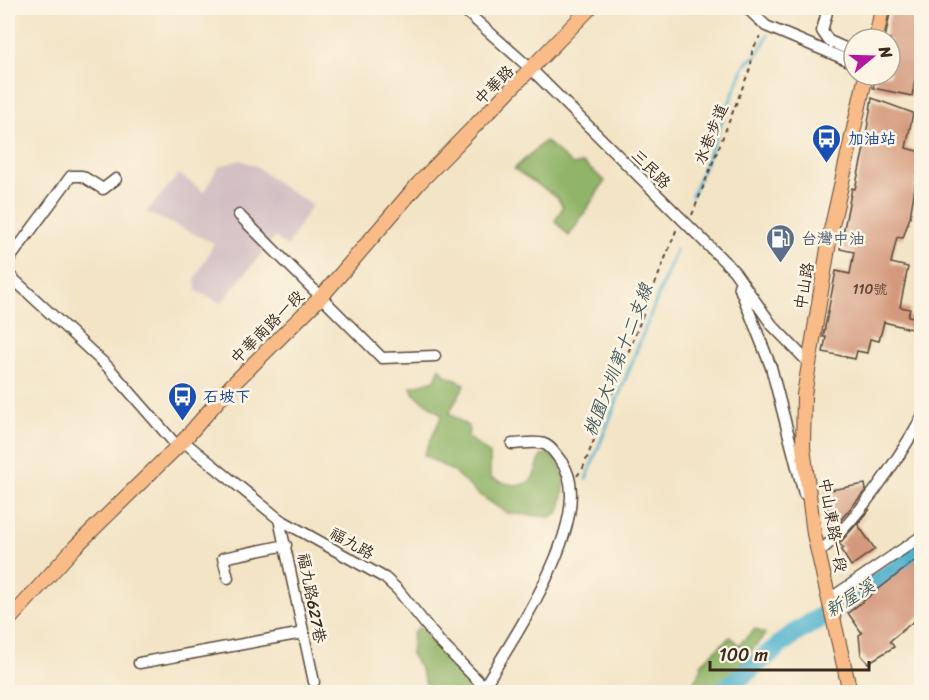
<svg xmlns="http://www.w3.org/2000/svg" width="929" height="700" viewBox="0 0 929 700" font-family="Sriracha,'LXGW WenKai TC',sans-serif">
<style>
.industrial{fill:#d2bec3}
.forest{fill:#90b468;stroke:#666f43;stroke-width:1.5}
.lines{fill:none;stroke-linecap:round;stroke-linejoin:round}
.stream{stroke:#4fb2ce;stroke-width:3}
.river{stroke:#4fb2ce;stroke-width:20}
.building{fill:#d4997b}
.minor-casing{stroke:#574637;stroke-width:13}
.major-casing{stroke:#574637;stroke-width:16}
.path{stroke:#574637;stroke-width:2;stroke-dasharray:4.5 4.5;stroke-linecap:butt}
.minor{stroke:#fff;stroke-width:10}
.major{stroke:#f9bc89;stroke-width:14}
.labels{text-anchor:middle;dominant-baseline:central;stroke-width:5;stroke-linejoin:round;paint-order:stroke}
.number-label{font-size:14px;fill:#614635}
.street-label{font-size:16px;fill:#3b2a1e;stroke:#fcf5e5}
.transit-label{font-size:16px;fill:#164399;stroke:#fcf5e5;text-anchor:start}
.service-label{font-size:16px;fill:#4e5e75;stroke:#fcf5e5;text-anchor:start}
.water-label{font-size:18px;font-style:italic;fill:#425a5c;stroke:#fcf5e5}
</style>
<rect width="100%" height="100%" fill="#fcf5e5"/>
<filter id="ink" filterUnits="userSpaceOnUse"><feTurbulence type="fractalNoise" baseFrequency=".0167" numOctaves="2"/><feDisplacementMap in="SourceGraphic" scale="12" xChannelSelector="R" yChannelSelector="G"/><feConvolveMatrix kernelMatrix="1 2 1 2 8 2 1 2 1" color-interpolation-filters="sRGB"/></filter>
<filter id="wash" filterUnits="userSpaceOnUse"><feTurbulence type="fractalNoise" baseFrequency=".008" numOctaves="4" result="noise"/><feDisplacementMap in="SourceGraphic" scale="24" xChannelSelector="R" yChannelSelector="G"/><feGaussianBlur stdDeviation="1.35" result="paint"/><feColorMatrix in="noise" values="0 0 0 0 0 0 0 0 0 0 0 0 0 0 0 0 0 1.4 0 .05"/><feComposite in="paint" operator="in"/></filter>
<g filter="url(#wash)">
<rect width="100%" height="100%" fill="#f3e4c6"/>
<path class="industrial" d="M240 160 256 166 281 186 312 204 287 247 275 237 221 303 196 291 195 280 214 243 146 212 179 174 204 192 218 167Z"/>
<g class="forest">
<path d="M545 141 573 165 583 163 605 181 569 236 555 221 563 207 557 197 514 169Z"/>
<path d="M440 368 445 375 465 384 449 413 469 427 468 437 490 454V478C502 482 522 491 532 479 536 474 538 463 541 456L548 453C569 471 566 487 559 512L550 517 507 513 478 494 454 472 424 455 442 415 414 394 411 387 435 380Z"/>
<path d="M419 627 482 687 480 692H429L420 668 411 654 413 633Z"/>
<path d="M755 629 765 634 718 692H687L702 668 701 664 730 637 739 645Z"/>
</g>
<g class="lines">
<g class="stream">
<path d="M781 13 783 8"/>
<path d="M692 196 745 64 757 55 768 35"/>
<path d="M586 479 676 250"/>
</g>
<path class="river" d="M722 692 792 635 909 562 922 549"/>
</g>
<g id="blocks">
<g class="building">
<path d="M891 8H921V66L918 65 912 96 873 88 876 75H890V39H885Z"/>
<path d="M872 98 913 113 906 148 921 152 910 217 903 238 897 237 891 263 908 267 900 307 910 309 908 316 918 318 915 330 884 322 879 341 870 339 867 353 857 351 855 359 823 352 826 337H823L836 271 850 274 854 252 840 249 852 188 855 189 864 148Z"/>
<path d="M865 484 866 490 832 530 824 491Z"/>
<path d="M870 509 858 525 875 549 851 566 841 550 844 548 839 544Z"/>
<path d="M921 556V615L890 641 894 647 868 663 861 655 859 635 862 633 848 613Z"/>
</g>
</g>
</g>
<g filter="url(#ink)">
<use href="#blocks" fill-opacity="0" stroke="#574637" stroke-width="1.5"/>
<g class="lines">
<defs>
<g id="minor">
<path d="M462 8 532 70 734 271 772 325 808 362"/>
<path d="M747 8 766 26 854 63"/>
<path d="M828 8 822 31 829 41 854 52"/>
<path d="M239 215 382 358 435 356"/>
<path d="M8 261 71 176H82L103 189 116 179"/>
<path d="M8 274 109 368 177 446"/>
<path d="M739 286 771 367 804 494"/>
<path d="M183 441 279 519 385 578 398 590 439 641 489 692"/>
<path d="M279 519 314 682"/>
<path d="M819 552C857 521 898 460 922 417"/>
<path d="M228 578 223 558 286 545"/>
<path d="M831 598 922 536"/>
<path d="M139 663 303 633"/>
<path d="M484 687C512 640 602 510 560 460 556 455 551 446 544 444 535 441 522 444 512 444"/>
</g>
<g id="major">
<path d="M876 39 882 8"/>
<path d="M8 621 75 547 183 441 230 387 322 296 419 183 590 8"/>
<path d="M850 692 814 534 803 447 804 395 831 230 866 75"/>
</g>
</defs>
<use href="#minor" class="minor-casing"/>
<use href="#major" class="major-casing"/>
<g class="path">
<path d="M770 14 773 8"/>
<path d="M692 215 751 66 752 51 760 36"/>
<path d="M577 476 583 468 677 228"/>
</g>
<use href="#minor" class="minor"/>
<use href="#major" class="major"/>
</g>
</g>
<defs>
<symbol id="bus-pin" viewBox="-11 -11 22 30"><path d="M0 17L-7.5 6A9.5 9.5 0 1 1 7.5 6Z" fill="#1a4fb4" stroke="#fcf5e5"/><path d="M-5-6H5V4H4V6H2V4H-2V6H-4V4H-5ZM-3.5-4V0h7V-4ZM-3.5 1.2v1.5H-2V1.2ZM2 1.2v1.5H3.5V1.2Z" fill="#fff"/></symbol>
<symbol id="fuel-pin" viewBox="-11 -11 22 30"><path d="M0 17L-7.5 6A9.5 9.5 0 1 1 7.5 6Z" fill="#5c6f8a" stroke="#fcf5e5"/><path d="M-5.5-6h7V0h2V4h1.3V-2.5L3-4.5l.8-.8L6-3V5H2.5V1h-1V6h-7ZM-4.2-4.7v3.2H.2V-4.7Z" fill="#fff"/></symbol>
</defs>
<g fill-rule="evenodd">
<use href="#bus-pin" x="810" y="122" width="33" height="45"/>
<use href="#fuel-pin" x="764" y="222" width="33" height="45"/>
<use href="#bus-pin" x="166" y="380" width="33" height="45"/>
</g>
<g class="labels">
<g class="number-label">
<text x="870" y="289">110號</text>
</g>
<g class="street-label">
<text transform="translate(494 85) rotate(-45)">中華路</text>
<text transform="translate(711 134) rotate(-68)">水巷步道</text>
<text transform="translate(651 169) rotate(45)">三民路</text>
<text transform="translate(804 286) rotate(-80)">中山路</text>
<text transform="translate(267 327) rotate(-45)">中華南路一段</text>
<text transform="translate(833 525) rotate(80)">中山東路一段</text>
<text transform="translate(352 543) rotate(29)">福九路</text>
<text transform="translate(312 598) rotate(79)">福九路627巷</text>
</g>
<g class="transit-label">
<text x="848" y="138">加油站</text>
<text x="203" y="396">石坡下</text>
</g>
<g class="service-label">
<text x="801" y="238">台灣中油</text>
</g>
<g class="water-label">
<text transform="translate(618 360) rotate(-69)">桃園大圳第十二支線</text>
<text transform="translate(850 598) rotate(-32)">新屋溪</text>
</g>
</g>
<rect width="929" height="700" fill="none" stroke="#fcf5e5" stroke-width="30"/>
<g transform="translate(872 57) rotate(71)"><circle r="28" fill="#fcf5e5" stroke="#afa495" stroke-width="1.5"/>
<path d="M0-4.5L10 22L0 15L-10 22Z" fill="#b5179e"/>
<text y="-9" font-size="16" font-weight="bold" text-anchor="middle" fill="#3b2a1e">N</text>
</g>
<path d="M710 661v9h159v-9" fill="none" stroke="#3b2a1e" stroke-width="3"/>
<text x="719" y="661" font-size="18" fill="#3b2a1e" stroke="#fcf5e5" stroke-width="4.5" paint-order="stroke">100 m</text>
</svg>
